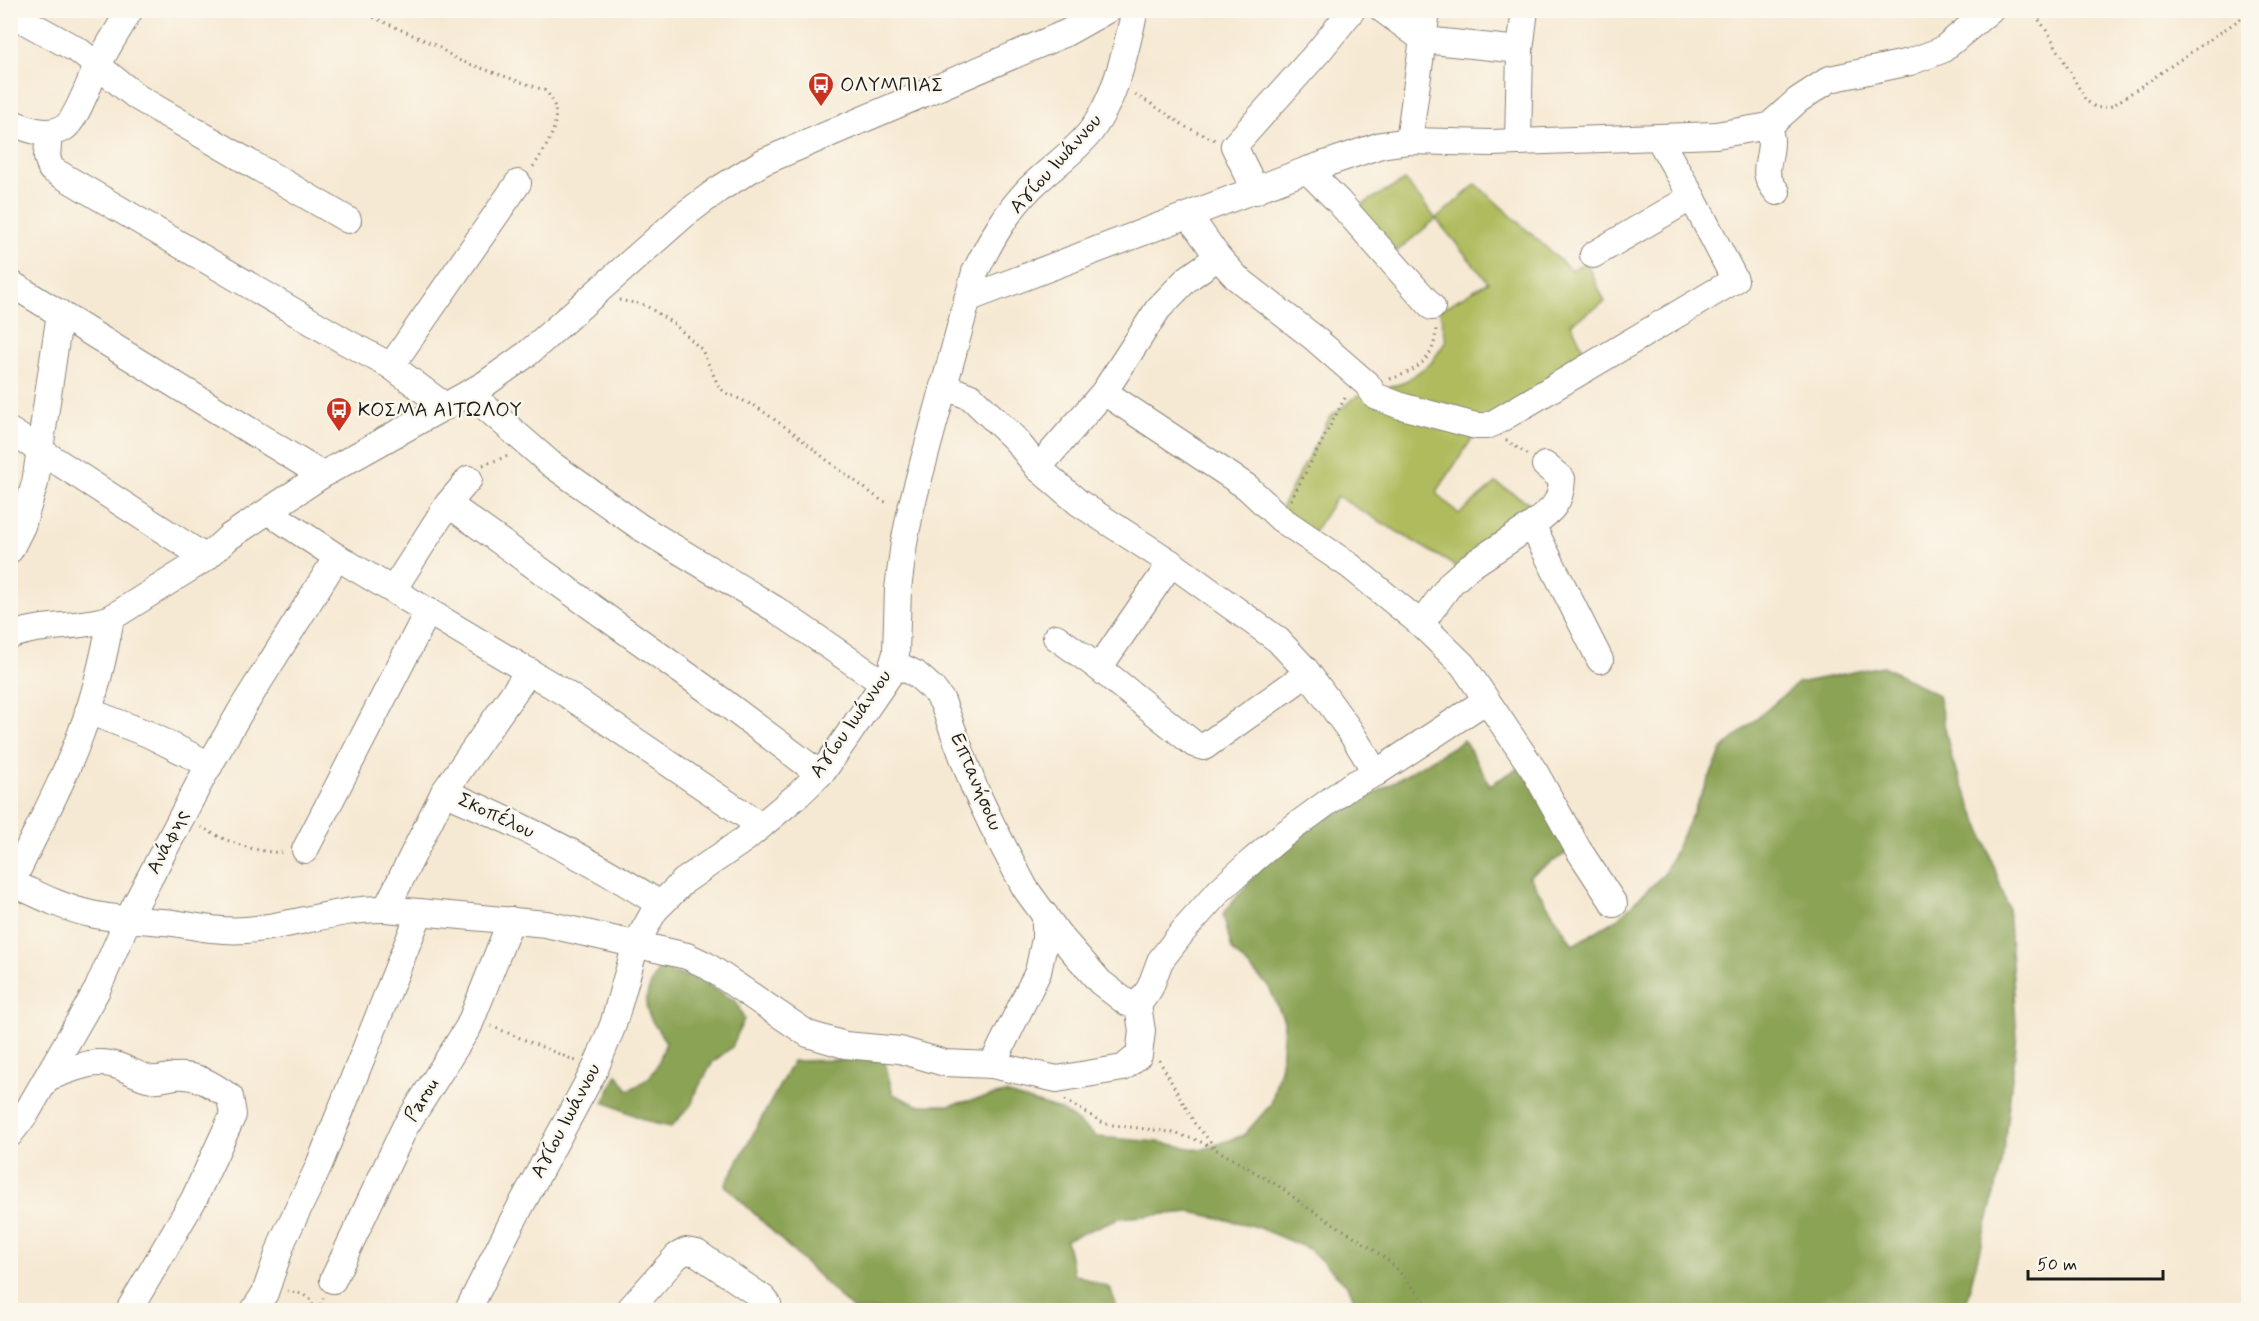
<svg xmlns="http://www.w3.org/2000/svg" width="2259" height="1321" viewBox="0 0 2259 1321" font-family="Mynerve,sans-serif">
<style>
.green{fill:#afbb5d;stroke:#666c3c;stroke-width:1.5}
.forest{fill:#8ba354;stroke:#546038;stroke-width:1.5}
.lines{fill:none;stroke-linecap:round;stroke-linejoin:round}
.minor-casing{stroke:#898278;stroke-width:28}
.path{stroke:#898278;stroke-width:3;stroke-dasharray:1.5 4.5;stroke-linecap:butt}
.minor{stroke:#fff;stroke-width:26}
.labels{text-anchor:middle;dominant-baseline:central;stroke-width:5;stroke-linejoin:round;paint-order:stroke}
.poi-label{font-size:20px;fill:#1c1c1c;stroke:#fbf7ec;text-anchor:start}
.street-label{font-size:20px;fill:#1c1c1c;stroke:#fbf7ec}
</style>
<rect width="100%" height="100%" fill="#fbf7ec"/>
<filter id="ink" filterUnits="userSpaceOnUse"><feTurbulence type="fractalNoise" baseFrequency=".0167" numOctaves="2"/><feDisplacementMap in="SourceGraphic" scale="12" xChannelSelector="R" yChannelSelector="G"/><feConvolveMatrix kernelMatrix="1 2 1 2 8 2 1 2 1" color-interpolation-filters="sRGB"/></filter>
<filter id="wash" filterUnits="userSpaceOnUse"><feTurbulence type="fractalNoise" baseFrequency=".008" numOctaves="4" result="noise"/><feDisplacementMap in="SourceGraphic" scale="24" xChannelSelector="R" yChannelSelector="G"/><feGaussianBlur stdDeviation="1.35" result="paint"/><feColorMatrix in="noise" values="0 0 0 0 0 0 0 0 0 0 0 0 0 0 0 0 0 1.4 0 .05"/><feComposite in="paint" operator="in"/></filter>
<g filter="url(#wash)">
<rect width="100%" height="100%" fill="#f6e9d3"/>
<path class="green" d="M1405 180 1436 219 1476 184 1571 270 1586 262 1605 302 1571 323 1589 361 1487 416 1436 493 1459 514 1496 483 1544 512 1462 570 1337 496 1313 534 1281 508 1330 417 1357 396 1403 383 1431 363 1446 341 1440 310 1488 282 1436 219 1396 252 1356 208Z"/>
<g class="forest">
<path d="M1883 666 1938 695 1952 760 1980 827 2008 907 2017 1036 2002 1164 1964 1310H1358L1349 1287 1309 1249 1254 1226 1191 1212 1119 1218 1066 1240 1074 1274 1110 1288 1116 1304 1109 1310H853L725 1185 793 1061 884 1059 893 1094 917 1105H949L1005 1093 1063 1111 1097 1137 1158 1142 1201 1150 1244 1135 1271 1104 1281 1064 1284 1021 1269 987 1232 950 1223 914 1268 859 1316 821 1349 809 1464 740 1490 785 1532 760 1575 848 1529 876 1573 945 1617 919 1664 874 1723 748 1798 683Z"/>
<path d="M659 968 703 982 736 1001 744 1019 732 1047 713 1062 695 1093 692 1104 671 1127 652 1123 604 1102 617 1074 628 1090C656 1078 656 1069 666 1042 643 1009 639 1005 659 968Z"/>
</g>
</g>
<g filter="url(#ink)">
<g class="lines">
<defs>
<g id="minor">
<path d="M1383 10 1424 40 1520 50"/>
<path d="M10 13 79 51 137 97 348 220"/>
<path d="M10 122C27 129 46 137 64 128 76 121 90 80 97 67 107 47 119 29 130 10"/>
<path d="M1769 126C1769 131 1771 136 1771 141 1771 164 1759 171 1777 192"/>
<path d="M49 133 47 157 51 169 346 342 391 366 446 407"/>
<path d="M1658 137 1692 197"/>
<path d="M1409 141 1427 10"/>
<path d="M1518 142 1520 50 1525 10"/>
<path d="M1307 170 1338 201 1432 307"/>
<path d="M1256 191 1234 146 1319 51 1352 10"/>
<path d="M1189 216 1218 257 1237 278 1313 337 1368 385 1375 396 1401 406 1476 426H1487L1494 423 1735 280 1692 197 1593 255"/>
<path d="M10 283 322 475"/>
<path d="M967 299 1307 170 1381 145 1409 141 1491 143 1716 135 1769 126 1798 100 1830 79 1910 62 1942 50 1990 10"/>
<path d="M391 366 518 183"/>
<path d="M943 386 971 397 1015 439 1038 468 1079 503 1171 563 1278 640 1305 669 1350 731 1376 773"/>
<path d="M1104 392 1247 487 1281 519 1350 566 1421 624 1463 665 1535 772 1578 849 1614 904"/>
<path d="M469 393 551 464 640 527 775 609 883 683"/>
<path d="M10 431 206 558"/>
<path d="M1038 468 1104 392 1158 309 1187 279 1218 257"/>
<path d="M448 504 469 479"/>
<path d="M269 512 337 557 565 693 761 826"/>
<path d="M1532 525C1551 511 1561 504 1562 479L1545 465"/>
<path d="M10 550 22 526 35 483 60 313"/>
<path d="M393 590 448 504 705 688 820 774"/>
<path d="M1421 624 1451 583 1469 567 1532 525 1600 660"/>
<path d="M10 636C43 623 78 629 111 618L206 558 229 537 322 475 485 384 527 354 684 215 719 189 763 162 1066 33 1107 10"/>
<path d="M1056 637 1099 668 1194 744 1204 747 1308 673"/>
<path d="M893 663 916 674 932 688 942 701 974 787 992 825 1025 888 1059 935 1100 982 1127 1003 1138 1005 1150 988 1160 961 1184 930 1220 890 1252 861 1283 835 1350 786 1376 773 1485 701"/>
<path d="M1099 668 1171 563"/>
<path d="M88 711 148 734 210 765"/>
<path d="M444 792 529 671"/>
<path d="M305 850 428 611"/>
<path d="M10 882C36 894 63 908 91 914 118 920 146 920 173 923 198 927 221 932 246 930 294 926 338 908 386 909L546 924 687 956 706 965 808 1034 845 1045 900 1050 945 1063 992 1065 1038 972 1045 939V915"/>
<path d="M12 882C35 833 62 785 81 733 95 696 104 657 111 618"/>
<path d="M386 909 444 792C520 824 591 860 660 904"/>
<path d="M992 1065 1057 1079 1123 1068 1139 1055 1142 1031 1138 1005"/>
<path d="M47 1078C70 1070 93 1057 118 1066 130 1070 139 1077 152 1079 160 1080 167 1077 175 1076 197 1074 213 1085 230 1097L233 1115 194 1199 129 1310"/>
<path d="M10 1134 27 1112 97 990 128 919 202 778 243 707 337 557"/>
<path d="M333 1280 405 1127 469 1026 511 920"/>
<path d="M254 1310 265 1293 283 1240 317 1170 420 912"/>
<path d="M468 1310 512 1222 595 1069 613 1025 636 944 655 910 684 881 745 839 799 794 824 770 890 674 896 653 898 589 904 543 912 504 975 272C990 242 1006 212 1030 188 1050 168 1074 153 1091 131 1117 96 1125 52 1135 10"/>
<path d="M629 1310 677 1256 686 1251 697 1253 763 1298 768 1304 769 1310"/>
</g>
</defs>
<use href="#minor" class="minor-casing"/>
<g class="path">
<path d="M357 10 435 45 458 60 544 90C569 111 548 147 532 168"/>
<path d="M2032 10 2049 34 2085 99C2095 109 2099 109 2112 106L2243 17 2246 10"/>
<path d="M1135 95 1150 103 1186 127 1215 140"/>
<path d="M619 300 645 305 674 324 702 350 719 387 726 393 755 406 794 433 824 458 882 501 890 503"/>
<path d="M1390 379C1419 370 1436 358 1436 326"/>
<path d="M1506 440 1528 455"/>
<path d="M483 465 508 456"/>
<path d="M1291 500 1347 394"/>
<path d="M201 827C225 841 257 854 285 852"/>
<path d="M491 1026 576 1061"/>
<path d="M1159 1060 1195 1124 1217 1149"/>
<path d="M1065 1100 1105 1124 1170 1132 1197 1140 1219 1151 1282 1188 1302 1204 1363 1242 1391 1263 1433 1310"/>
<path d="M287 1291 302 1294 311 1300 314 1310"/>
<path d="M318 1310 324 1297"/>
</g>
<use href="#minor" class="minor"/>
</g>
</g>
<defs>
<symbol id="bus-pin" viewBox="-11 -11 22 30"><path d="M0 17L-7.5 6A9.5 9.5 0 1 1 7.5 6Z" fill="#c8321e" stroke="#fbf7ec"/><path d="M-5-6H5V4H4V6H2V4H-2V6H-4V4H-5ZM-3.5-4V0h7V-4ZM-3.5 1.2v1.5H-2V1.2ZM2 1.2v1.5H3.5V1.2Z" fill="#fff"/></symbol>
</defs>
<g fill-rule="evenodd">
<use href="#bus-pin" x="806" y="70" width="30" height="40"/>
<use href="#bus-pin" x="324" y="395" width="30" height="40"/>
</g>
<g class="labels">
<g class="poi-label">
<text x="840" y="85">ΟΛΥΜΠΙΑΣ</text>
<text x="358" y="410">ΚΟΣΜΑ ΑΙΤΩΛΟΥ</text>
</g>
<g class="street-label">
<text transform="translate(1056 164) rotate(-48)">Αγίου Ιωάννου</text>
<text transform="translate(851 724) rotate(-55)">Αγίου Ιωάννου</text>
<text transform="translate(976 782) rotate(67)">Επτανήσοιυ</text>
<text transform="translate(496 816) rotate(25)">Σκοπέλου</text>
<text transform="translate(168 842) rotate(-63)">Ανάφης</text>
<text transform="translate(422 1100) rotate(-58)">Parou</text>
<text transform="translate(566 1121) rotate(-62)">Αγίου Ιωάννου</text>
</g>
</g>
<rect width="2259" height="1321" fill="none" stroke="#fbf7ec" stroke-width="36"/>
<path d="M2028 1270v9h135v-9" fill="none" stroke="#1c1c1c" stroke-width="3"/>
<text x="2037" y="1270" font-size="18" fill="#1c1c1c" stroke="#fbf7ec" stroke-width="4.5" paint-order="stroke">50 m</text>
</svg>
